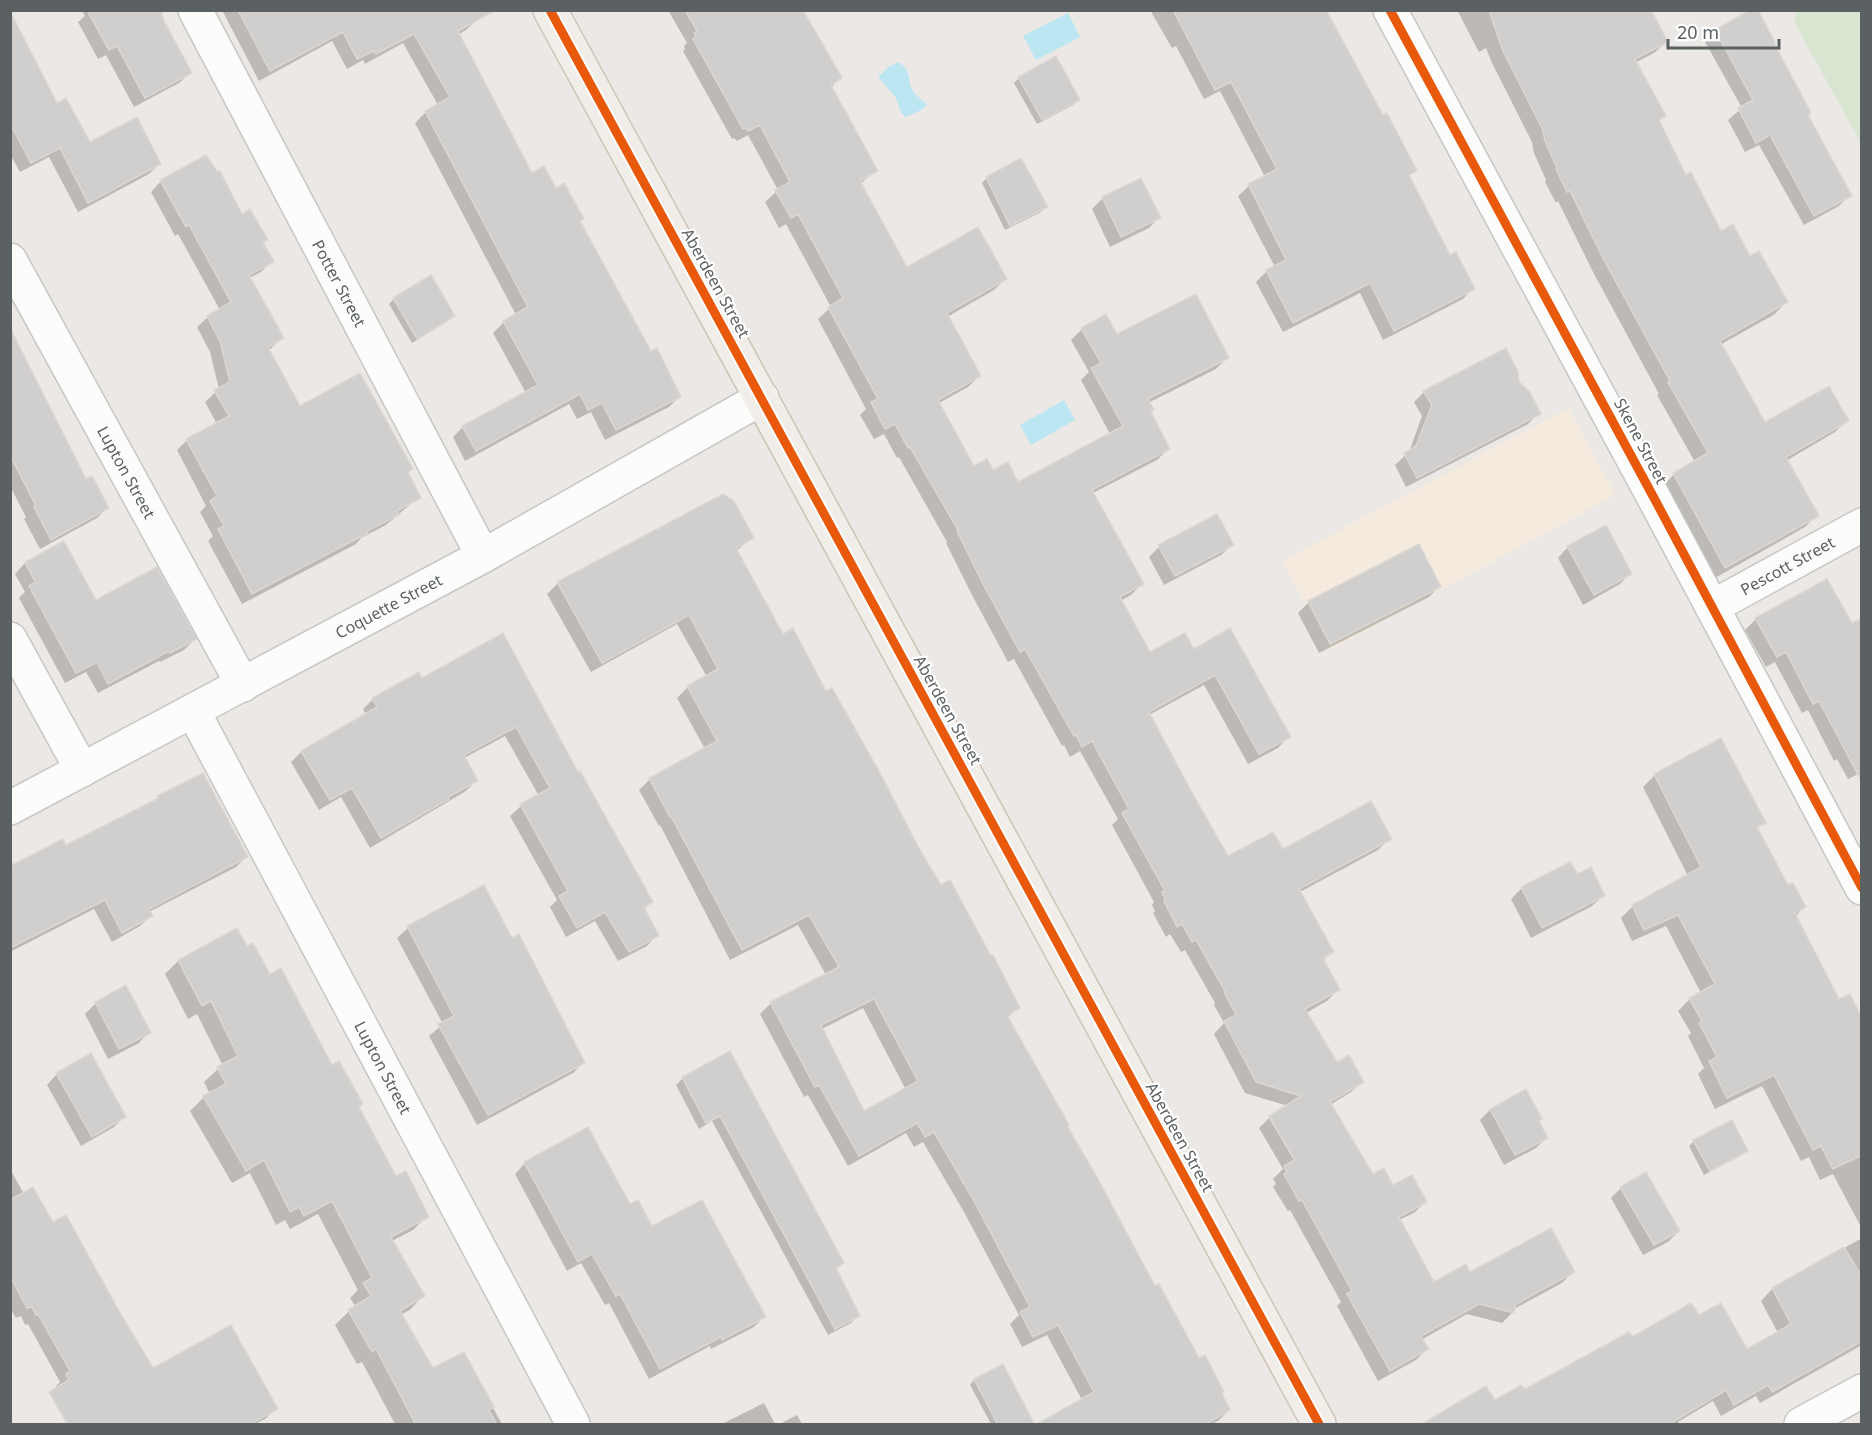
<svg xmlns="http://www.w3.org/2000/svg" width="1872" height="1435" viewBox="0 0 1872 1435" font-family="'Noto Sans',sans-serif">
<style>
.commercial{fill:#f4eade}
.green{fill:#d8e5d1}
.water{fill:#bbe6f2}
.shadow{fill:#0003;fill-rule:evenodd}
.building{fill:#d1cfce;stroke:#dad7d4;stroke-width:1.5;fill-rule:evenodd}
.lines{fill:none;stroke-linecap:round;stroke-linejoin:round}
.minor-casing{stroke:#c7c7c7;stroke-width:36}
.primary-casing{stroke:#d1c3b5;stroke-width:36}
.minor{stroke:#fcfcfb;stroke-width:33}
.primary{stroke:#f1ede8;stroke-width:33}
.cycleway-casing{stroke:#fff;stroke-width:13}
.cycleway{stroke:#e8590c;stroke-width:9}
.labels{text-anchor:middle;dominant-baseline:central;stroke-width:4.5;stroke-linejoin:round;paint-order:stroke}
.street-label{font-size:16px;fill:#5b6062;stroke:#fff}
</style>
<rect width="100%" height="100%" fill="#ebe8e5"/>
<path class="commercial" d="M1568 408 1616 495 1331 649 1282 561Z"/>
<path class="green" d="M1797 11H1861V143L1794 22Z"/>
<g class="water">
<path d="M1068 13 1080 37 1036 60 1023 36Z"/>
<path d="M899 62C914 74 906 80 913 91 916 96 923 100 927 105L921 110 906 117 901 113 896 98 878 77 890 66Z"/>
<path d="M1064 400 1075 420 1031 445 1020 425Z"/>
</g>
<g class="shadow">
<path d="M82 10H160L164 19 162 21 190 73 179 83 134 107 106 55 98 59 78 22 85 16Z"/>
<path d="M222 10H288L477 20 466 30 458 35 532 175 555 190 579 222 651 353 679 397 669 407 605 440 591 412 577 419 569 404 465 461 453 437 463 427 526 393 493 333 504 322 516 315 415 123 426 112 438 105 403 43 365 64 363 60 347 69 332 41 259 81Z"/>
<path d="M668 10H801L840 78 831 88 876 171 860 184 906 269 1005 279 994 290 947 317 979 376 968 387 939 403 973 468 992 472 1018 484 1110 434 1081 380 1089 372 1071 340 1082 329 1227 358 1216 369 1148 403 1150 413 1168 449 1157 460 1093 493 1142 584 1131 595 1120 601 1150 654 1194 651 1289 736 1278 748 1248 764 1204 685 1149 715 1228 858 1390 838 1378 850 1300 892 1332 951 1323 961 1338 990 1327 1001 1306 1013 1337 1064 1362 1081 1351 1092 1330 1105 1372 1176 1425 1202 1414 1213 1399 1220 1434 1284 1470 1274 1573 1272 1562 1283 1514 1309 1513 1312 1502 1323 1467 1314 1421 1340 1427 1349 1416 1360 1378 1381 1337 1306 1341 1302 1290 1210 1288 1211 1273 1187 1276 1184 1273 1179 1283 1169 1259 1128 1269 1118 1298 1167 1300 1166 1272 1118H1269L1288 1106 1245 1093 1214 1034 1224 1023 1214 1005 1215 1003 1185 950 1181 952 1170 934 1166 937 1153 913 1155 911 1152 905 1154 902 1112 825 1118 819 1080 751 1070 757 1064 745 1062 746 1014 659 1008 662 972 595 946 543 947 542 899 457 897 458 884 434 874 439 860 415 866 409 818 319 831 307 786 224 779 228 765 202 778 190 748 135 737 141 734 138 732 139 683 51 685 49 684 46 687 43Z"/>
<path d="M1150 10H1326L1325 12 1382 117 1415 171 1408 177 1450 257 1473 288 1463 299 1383 340 1360 293 1283 332 1256 282 1267 271 1275 267 1238 196 1249 186 1265 177 1220 91 1204 99 1176 46 1172 48Z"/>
<path d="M1457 10H1650L1666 42 1654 53 1635 63 1664 116 1658 122 1685 177 1720 233 1749 258 1786 302 1775 314 1720 345 1765 424 1847 420 1835 432 1786 461 1817 515 1805 527 1713 579 1663 486 1674 474 1695 462 1657 395 1659 394 1593 272 1558 201 1556 203 1545 182 1546 180 1534 153 1532 142 1492 63 1486 48 1479 52Z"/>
<path d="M1753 10 1806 116 1850 195 1839 206 1804 225 1759 145 1745 152 1728 120 1742 108 1705 42 1716 31Z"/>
<path d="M10 33 56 105 89 144 160 163 149 174 78 212 49 157 20 172 10 154Z"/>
<path d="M1019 78 1078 100 1073 105 1037 124 1014 83Z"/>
<path d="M987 178 1046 207 1041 212 1005 230 982 183Z"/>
<path d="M1141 180 1159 217 1149 228 1110 247 1092 209 1103 198Z"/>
<path d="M161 181 242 216 266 239 262 243 272 261 261 272 249 278 282 338 268 351 299 408 411 469 407 473 419 497 386 525 361 538 356 544 242 604 208 541 213 536 200 512 206 506 177 450 187 440 217 424 205 402 219 389 210 352 197 327 208 317 220 310 178 234 175 236 151 192Z"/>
<path d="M394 299 453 316 448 321 412 343 389 304Z"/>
<path d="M10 346 85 481 107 508 97 518 40 549 24 519 26 517 10 486Z"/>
<path d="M1518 383 1539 413 1528 424 1406 487 1395 465 1409 452 1422 416 1414 402 1424 392Z"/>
<path d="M752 538 736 551 783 636 825 693 920 853 1018 1007 1007 1018 1155 1288 1220 1394 1229 1410 1218 1421 1211 1424H1038L1082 1400 1047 1335 1022 1347 1010 1324 1019 1315 964 1212 923 1142 914 1147 906 1133 848 1166 808 1095 804 1097 760 1014 771 1003 826 975 798 925 730 960 660 825 659 826 639 790 650 779 705 749 677 698 688 687 707 677 677 624 591 672 547 594 558 583ZM863 1008 906 1090 864 1113 822 1029Z"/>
<path d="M64 543 95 602 195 639 184 650 160 662 159 661 98 693 86 672 65 683 19 598 25 592 15 574 25 563Z"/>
<path d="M1232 545 1221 555 1164 585 1149 557 1159 547Z"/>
<path d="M1419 546 1439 587 1429 597 1319 653 1298 613 1309 602Z"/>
<path d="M1568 547 1630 574 1620 584 1583 605 1558 558Z"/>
<path d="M1756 619 1852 625 1860 773 1848 779 1837 759 1834 761 1808 710 1802 713 1775 662 1766 667 1745 630Z"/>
<path d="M503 635 578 774 651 902 644 909 657 935 647 946 618 961 595 921 566 937 550 907 557 900 510 816 521 806 539 796 505 736 464 758 476 781 466 791 370 848 341 797 319 810 291 762 301 752 366 715 363 709 373 699 422 680Z"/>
<path d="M1655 775 1764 822 1757 829 1787 887 1804 907 1795 917 1838 1001 1862 1022V1229L1833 1174 1820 1180 1809 1157 1801 1161 1762 1086 1715 1109 1698 1074 1704 1068 1688 1036 1691 1033 1678 1011 1690 999 1701 993 1666 926 1632 941 1621 918 1633 906 1688 876 1643 787Z"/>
<path d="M65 847 246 857 236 867 149 912 151 916 140 926 112 942 94 909 10 952V869Z"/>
<path d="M1578 876 1603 896 1592 906 1531 938 1511 899 1522 888Z"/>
<path d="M483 887 512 940 583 1063 573 1073 477 1125 429 1036 443 1024 397 938 408 928Z"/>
<path d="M247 948 269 976 332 1068 358 1108 395 1178 427 1216 413 1230 392 1241 423 1296 410 1310 400 1315 433 1370 463 1354 502 1424H395L362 1362 357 1364 335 1325 349 1311 356 1307 350 1298 358 1290 318 1214 290 1229 285 1220 276 1225 250 1173 232 1183 190 1111 204 1097 210 1094 204 1082 218 1069 223 1066 197 1014 188 1019 165 974 178 961Z"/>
<path d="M96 1003 149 1032 139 1043 108 1059 85 1014Z"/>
<path d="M729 1053 842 1263 835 1270 858 1316 851 1323 828 1335 712 1121 699 1129 676 1085 683 1078Z"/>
<path d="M57 1074 125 1116 114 1127 81 1146 47 1085Z"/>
<path d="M1490 1110 1538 1121 1546 1138 1536 1148 1504 1165 1480 1120Z"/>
<path d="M1694 1141 1746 1151 1742 1155 1704 1175 1689 1146Z"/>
<path d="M525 1163 630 1206 651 1228 765 1316 754 1327 711 1349 710 1346 649 1379 609 1303 605 1305 581 1263 567 1271 515 1174Z"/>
<path d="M10 1169 24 1194 52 1224 153 1370 276 1409 265 1419 255 1424H71L56 1386 60 1382 28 1324 25 1325 21 1316 16 1318 10 1308Z"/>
<path d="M1621 1188 1679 1231 1668 1242 1643 1255 1611 1198Z"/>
<path d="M1862 1238V1345L1760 1403 1756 1396 1721 1416 1713 1401 1678 1422 1679 1424H1423L1494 1402 1524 1391 1632 1339 1698 1317 1747 1351 1778 1333 1761 1301 1772 1289Z"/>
<path d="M974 1380 1025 1424H991L970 1385Z"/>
<path d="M764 1403 775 1424H722Z"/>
<path d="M797 1415 802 1424H780Z"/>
</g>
<g class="building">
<path d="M87 10H158L192 73 145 98 117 46 109 50Z"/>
<path d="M238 10H496L458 31 532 173 544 166 556 188 564 183 584 219 580 221 651 351 657 348 681 397 616 430 602 403 588 410 580 394 476 451 462 426 538 385 503 321 528 307 425 111 450 97 414 34 376 54 374 51 357 59 343 32 270 71Z"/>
<path d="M685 10H803L842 78 831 85 878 171 860 181 907 267 978 227 1007 279 947 313 981 376 938 400 974 466 987 459 993 470 1008 462 1018 482 1123 426 1091 368 1101 363 1081 328 1106 314 1117 334 1196 294 1229 358 1148 399 1154 410 1151 412 1170 449 1092 490 1144 584 1120 597 1150 652 1185 633 1194 649 1230 628 1291 737 1259 754 1215 675 1149 712 1190 789 1228 856 1273 832 1283 849 1371 801 1392 839 1299 889 1334 952 1323 958 1340 990 1305 1009 1337 1062 1349 1055 1364 1082 1330 1102 1373 1174 1384 1168 1393 1185 1412 1175 1427 1202 1399 1217 1434 1282 1466 1264 1470 1272 1551 1228 1575 1272 1516 1304 1514 1313 1479 1304 1421 1336 1429 1349 1390 1371 1347 1294 1352 1291 1302 1200 1299 1201 1284 1174 1287 1173 1284 1166 1295 1160 1269 1116 1301 1096 1256 1082 1224 1021 1236 1015 1224 992 1225 991 1196 940 1192 942 1182 924 1177 927 1164 901 1165 899 1162 892 1165 891 1122 813 1129 809 1092 741 1082 747 1076 735 1074 736 1025 649 1020 652 983 584 957 531 958 530 910 447 908 448 895 424 885 429 871 402 878 399 828 307 843 298 798 214 791 218 775 190 790 182 760 125 748 131 746 128 743 129 693 39 696 37 694 33 697 31Z"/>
<path d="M1173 10H1326L1383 115 1387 113 1417 171 1409 175 1450 255 1456 252 1475 289 1394 331 1370 283 1293 323 1266 270 1286 260 1248 184 1277 169 1231 82 1215 90Z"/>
<path d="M1489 10H1651L1668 42 1635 59 1666 116 1659 120 1686 175 1691 172 1721 231 1733 224 1750 256 1759 251 1788 302 1720 341 1765 422 1829 386 1849 421 1786 457 1819 516 1725 568 1673 473 1708 453 1668 382 1670 381 1604 260 1570 191 1567 192 1556 169 1557 168 1545 141 1543 130 1503 51Z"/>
<path d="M1750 10H1758L1775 42 1774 43 1811 113 1808 115 1852 196 1814 216 1770 135 1756 143 1738 108 1753 100 1715 30Z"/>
<path d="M10 11 57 103 66 98 90 142 137 117 161 164 88 203 60 148 31 163 10 123Z"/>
<path d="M1056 56 1080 100 1042 120 1018 77Z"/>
<path d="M206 155 217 171H220L242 214 250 209 268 240 263 242 274 262 249 275 284 338 268 347 300 406 360 373 413 469 408 472 421 498 397 511 399 515 367 531 368 533 252 594 218 529 224 526 210 501 217 496 186 439 229 416 214 390 230 382 220 341 207 316 231 302 189 225 186 227 160 180Z"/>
<path d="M1021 158 1048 207 1010 226 986 177Z"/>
<path d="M1141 178 1161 218 1121 237 1102 197Z"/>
<path d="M431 275 455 316 417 339 393 298Z"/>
<path d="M10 328 86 479 92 476 109 508 51 540 34 507 36 506 10 455Z"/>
<path d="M1506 348 1518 372 1519 382 1529 391 1541 414 1417 478 1404 453 1416 446 1432 405 1423 391Z"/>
<path d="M723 494 734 501 754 538 736 548 783 634 793 628 826 691 832 688 880 773 921 852 941 885 950 880 991 956 993 955 1020 1008 1007 1015 1069 1125 1067 1126 1098 1179 1155 1286 1159 1284 1199 1358 1205 1355 1224 1392 1222 1394 1230 1410 1205 1425H1035L1094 1392 1058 1325 1033 1337 1020 1312 1030 1307 974 1201 934 1132 925 1137 917 1123 859 1156 819 1085 815 1087 770 1002 839 967 809 915 742 950 671 816 670 817 649 778 717 741 687 686 718 669 689 615 602 663 557 582ZM874 999 918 1081 864 1111 821 1025Z"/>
<path d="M1217 514 1234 545 1175 576 1158 545Z"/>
<path d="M1606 525 1632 574 1594 595 1567 546Z"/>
<path d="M64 541 96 600 157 567 197 639 170 653 169 651 108 684 97 662 76 673 29 586 35 582 25 562Z"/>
<path d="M1419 544 1441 587 1330 644 1308 601Z"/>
<path d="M1827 579 1852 623 1862 618V782L1819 701 1813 704 1786 652 1777 657 1755 618Z"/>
<path d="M503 633 578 772 580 771 653 902 644 907 659 936 629 952 605 912 577 928 559 896 568 891 520 804 550 788 516 727 464 755 478 781 448 797 449 799 381 838 352 788 330 800 301 751 377 707 372 698 419 672 422 678Z"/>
<path d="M1721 738 1766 823 1757 827 1788 885 1793 883 1806 907 1795 913 1839 999 1850 994 1862 1018V1155L1833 1169 1821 1146 1813 1150 1774 1075 1727 1098 1709 1061 1717 1057 1699 1023 1702 1021 1689 998 1715 984 1678 915 1644 930 1632 905 1701 867 1654 774Z"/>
<path d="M203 773 248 857 149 909 153 916 122 933 105 900 10 948V866L63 839 66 845 159 798 157 796Z"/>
<path d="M1570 862 1578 874 1591 867 1605 896 1542 928 1521 887Z"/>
<path d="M484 885 512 938 519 934 585 1063 488 1115 438 1024 454 1016 407 926Z"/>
<path d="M237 928 247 946 253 943 270 974 281 968 332 1065 339 1061 363 1104 359 1107 396 1176 406 1171 429 1217 391 1237 425 1296 400 1311 433 1368 464 1352 494 1407 489 1410 497 1425H416L376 1349 372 1352 348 1310 371 1296 363 1283 372 1278 332 1201 304 1216 299 1207 290 1212 264 1160 246 1171 203 1096 226 1084 217 1067 238 1056 211 1001 202 1006 178 960Z"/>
<path d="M126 985 151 1033 119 1049 95 1002Z"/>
<path d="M730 1051 844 1263 836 1268 860 1316 835 1329 720 1116 706 1123 682 1077Z"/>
<path d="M91 1053 126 1117 92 1137 56 1073Z"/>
<path d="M1526 1089 1542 1119 1539 1121 1548 1138 1515 1155 1490 1109Z"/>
<path d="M1732 1120 1748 1151 1710 1171 1693 1140Z"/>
<path d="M588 1127 630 1204 638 1200 652 1226 702 1200 766 1317 722 1340 721 1337 660 1369 620 1294 616 1296 592 1254 578 1262 524 1162Z"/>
<path d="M1646 1172 1680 1231 1654 1245 1620 1187Z"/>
<path d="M33 1187 53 1222 66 1215 119 1311 153 1368 231 1325 278 1409 249 1425H68L49 1392 69 1380 66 1374 70 1371 38 1314 36 1315 32 1307 27 1308 10 1276V1200Z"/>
<path d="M1844 1247 1862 1277V1341L1772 1392 1768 1385 1734 1405 1726 1390 1668 1425H1420L1486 1386 1495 1400 1521 1385 1525 1389 1629 1332 1632 1337 1691 1303 1699 1315 1721 1303 1747 1349 1791 1324 1772 1288Z"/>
<path d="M1003 1364 1035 1425H998L974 1379Z"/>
</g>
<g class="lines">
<defs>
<g id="minor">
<path id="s1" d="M195 10 483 556"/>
<path d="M1390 10 1654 498 1862 888"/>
<path id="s2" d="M10 260 243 685"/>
<path id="s3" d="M1712 607 1862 525"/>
<path d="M10 639 82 770"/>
<path id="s4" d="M193 711 573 1424"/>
<path id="s5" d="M10 808 483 556 762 398"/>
<path d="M1801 1424 1862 1391"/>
</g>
<path id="primary" d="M550 10 1319 1424"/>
</defs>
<use href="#minor" class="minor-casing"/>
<use href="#primary" class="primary-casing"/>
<use href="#minor" class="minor"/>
<use href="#primary" class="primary"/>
<defs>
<g id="cycleway">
<path d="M550 10 1319 1424"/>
<path d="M1390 10 1654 498 1862 888"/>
</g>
</defs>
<use href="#cycleway" class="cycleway-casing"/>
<use href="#cycleway" class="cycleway"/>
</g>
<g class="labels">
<g class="street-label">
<text stroke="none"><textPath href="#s1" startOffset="309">Potter Street</textPath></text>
<text transform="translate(716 283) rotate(61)">Aberdeen Street</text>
<text transform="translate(1641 441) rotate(62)">Skene Street</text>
<text stroke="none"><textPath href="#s2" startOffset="242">Lupton Street</textPath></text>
<text stroke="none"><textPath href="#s3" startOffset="86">Pescott Street</textPath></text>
<text stroke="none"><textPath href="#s5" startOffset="429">Coquette Street</textPath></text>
<text transform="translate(948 710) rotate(61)">Aberdeen Street</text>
<text stroke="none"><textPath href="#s4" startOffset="404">Lupton Street</textPath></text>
<text transform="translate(1180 1137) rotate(61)">Aberdeen Street</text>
</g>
</g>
<rect width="1872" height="1435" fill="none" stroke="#5b6062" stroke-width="24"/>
<path d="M1668 39v9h111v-9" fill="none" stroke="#5b6062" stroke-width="3"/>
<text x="1677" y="39" font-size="18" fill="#5b6062" stroke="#ffffff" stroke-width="4.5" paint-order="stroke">20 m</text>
</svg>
